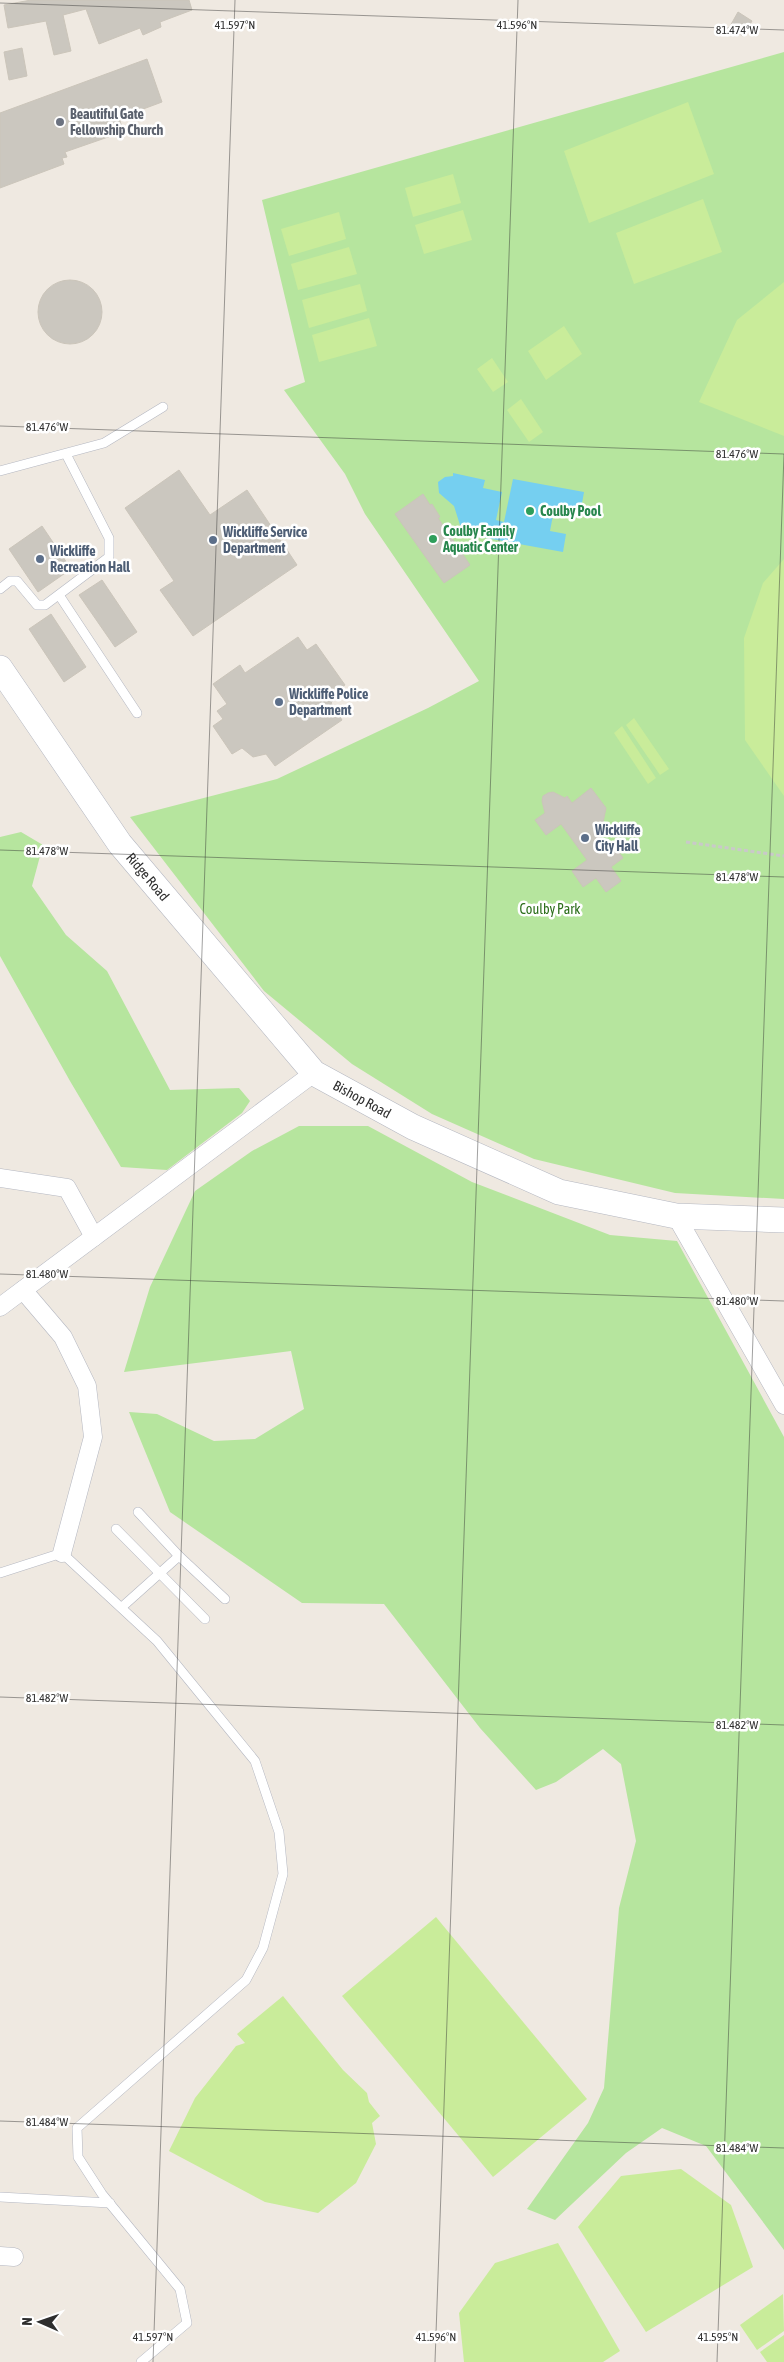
<svg xmlns="http://www.w3.org/2000/svg" width="784" height="2362" viewBox="0 0 784 2362" font-family="'Asap Condensed',sans-serif">
<style>
.green{fill:#b6e59e}
.pitch{fill:#c9ec9a}
.water{fill:#75cff0}
.building{fill:#cbc7bf;stroke:#cbc5ba}
.lines{fill:none;stroke-linecap:round;stroke-linejoin:round}
.service-casing{stroke:#b4b7c1;stroke-width:10}
.minor-casing{stroke:#b4b7c1;stroke-width:19}
.secondary-casing{stroke:#b4b7c1;stroke-width:26}
.path{stroke:#c9c9c9;stroke-width:3;stroke-dasharray:4 2.5;stroke-linecap:butt}
.service{stroke:#fff;stroke-width:9}
.minor{stroke:#fff;stroke-width:18}
.secondary{stroke:#fff;stroke-width:25}
.ticks{fill:none;stroke:#2e2e2e;stroke-width:1;stroke-opacity:0.45}
.worship-dot{fill:#6b7280;stroke:#fff;stroke-width:2}
.leisure-dot{fill:#2e9e5b;stroke:#fff;stroke-width:2}
.service-dot{fill:#5c6f8a;stroke:#fff;stroke-width:2}
.labels{text-anchor:middle;dominant-baseline:central;stroke-width:5;stroke-linejoin:round;paint-order:stroke}
.worship-label{font-size:14px;font-weight:bold;fill:#5b616d;stroke:#fff;text-anchor:start}
.leisure-label{font-size:14px;font-weight:bold;fill:#27864d;stroke:#fff;text-anchor:start}
.service-label{font-size:14px;font-weight:bold;fill:#4e5e75;stroke:#fff;text-anchor:start}
.street-label{font-size:14px;fill:#2e2e2e;stroke:#fff}
.park-label{font-size:14px;fill:#2c6e1b;stroke:#fff}
.ticks-label{font-size:12px;text-anchor:middle;fill:#2e2e2e;stroke:#fff;stroke-width:5;stroke-linejoin:round;paint-order:stroke}
</style>
<rect width="100%" height="100%" fill="#efe9e1"/>
<g class="green">
<path d="M784 52V1199L675 1193 534 1159 432 1114 352 1064 264 991 130 817 277 779 428 708 479 681 365 514 345 474 284 390 305 382 262 200Z"/>
<path d="M21 832 43 845 32 886 66 935 107 971 170 1090 239 1088 250 1101 242 1113 167 1170 121 1167 70 1081 0 956V837Z"/>
<path d="M299 1126H368L472 1182 610 1235 677 1241 784 1437V2250L706 2146 662 2128 626 2153 555 2220 527 2209 588 2123 604 2088 619 1908 636 1841 621 1764 603 1749 556 1782 536 1790 480 1728 384 1604 302 1603 170 1512 129 1412 157 1414 214 1441 255 1439 304 1409 291 1351 124 1372 150 1287 195 1191 252 1151Z"/>
</g>
<g class="pitch">
<path d="M688 102 714 174 589 223 564 151Z"/>
<path d="M453 174 461 203 413 217 405 188Z"/>
<path d="M703 199 722 252 634 284 616 233Z"/>
<path d="M463 210 472 240 424 254 415 225Z"/>
<path d="M339 212 346 239 289 256 281 229Z"/>
<path d="M349 247 357 274 298 290 291 264Z"/>
<path d="M784 282V436L699 402 737 320Z"/>
<path d="M360 284 367 311 309 328 302 300Z"/>
<path d="M369 318 377 346 319 362 312 335Z"/>
<path d="M564 326 582 354 546 380 528 351Z"/>
<path d="M492 358 508 382 493 392 477 369Z"/>
<path d="M521 399 543 432 529 442 507 410Z"/>
<path d="M784 559V796L745 740 744 638 763 583Z"/>
<path d="M634 718 669 769 660 775 626 725Z"/>
<path d="M622 726 656 778 648 784 614 733Z"/>
<path d="M436 1917 587 2099 493 2177 342 1996Z"/>
<path d="M283 1996 343 2070 367 2093 369 2102 380 2116 372 2123 376 2144 356 2183 318 2213 265 2202 169 2151 195 2098 236 2046 245 2043 237 2034Z"/>
<path d="M681 2169 731 2205 753 2267 646 2332 578 2227 621 2176Z"/>
<path d="M558 2243 620 2351 603 2362H464L459 2313 495 2263Z"/>
<path d="M783 2294 784 2331 757 2350 740 2325Z"/>
<path d="M784 2335V2362H767L760 2352Z"/>
</g>
<path class="water" d="M453 473 485 480 483 488 502 492 496 520 504 522 513 479 584 492 580 515 554 510 550 531 566 534 563 552 475 536 472 532 460 525 454 506 439 493 438 482 445 477 453 476Z"/>
<g class="building">
<path d="M31 0H189L192 10 160 22 161 27 143 35 140 28 99 44 86 9 63 15 71 51 54 55 46 21 8 28 4 5Z"/>
<path d="M738 12 752 21 743 36 729 28Z"/>
<path d="M22 48 27 76 9 80 4 52Z"/>
<path d="M147 59 162 102 119 118 122 127 110 131 111 136 65 152 67 157 62 158 64 164 0 188V113Z"/>
<circle cx="70" cy="312" r="32"/>
<path d="M179 470 210 515 247 490 297 565 193 636 160 590 174 581 125 508Z"/>
<path d="M423 494 430 505 432 504 440 517 438 518 470 565 444 583 395 514Z"/>
<path d="M42 526 71 569 38 592 9 549Z"/>
<path d="M102 580 137 632 115 647 79 595Z"/>
<path d="M51 614 86 667 64 682 29 629Z"/>
<path d="M298 637 307 650 316 644 345 685 330 696 333 701 331 703 342 720 275 766 266 754 253 757 242 748 232 754 213 726 223 719 217 711 227 704 213 684 240 665 245 673Z"/>
<path d="M591 788 606 808 597 852 612 842 623 858 611 867 621 881 606 892 596 878 583 887 572 871 587 860 561 824 546 835 535 820 545 813 542 801 543 796 548 793 553 792 565 798 567 796 572 803Z"/>
</g>
<g class="lines">
<defs>
<g id="service">
<path d="M0 471 104 443 163 407"/>
<path d="M0 589 10 581H17L37 605H45L109 557V538L66 454"/>
<path d="M59 595 137 713"/>
<path d="M138 1512 179 1556"/>
<path d="M116 1529 205 1619"/>
<path d="M0 1573 62 1553 157 1641 255 1761 279 1832 283 1874 263 1948 246 1980 77 2128 78 2157 102 2194 180 2289 187 2323 141 2362"/>
<path d="M122 1607 179 1556 225 1599"/>
<path d="M0 2197 110 2203"/>
</g>
<g id="minor">
<path d="M0 1178 67 1188 94 1237"/>
<path d="M676 1216 784 1405"/>
<path d="M23 1290 63 1337 87 1386 93 1437 62 1553"/>
<path d="M0 1307 314 1073"/>
<path d="M0 2256 14 2257"/>
</g>
<g id="secondary">
<path id="s1" d="M0 668 120 844 314 1073 413 1127 559 1192 676 1216 784 1220"/>
</g>
</defs>
<use href="#service" class="service-casing"/>
<use href="#minor" class="minor-casing"/>
<use href="#secondary" class="secondary-casing"/>
<path class="path" d="M686 842 784 856"/>
<use href="#service" class="service"/>
<use href="#minor" class="minor"/>
<use href="#secondary" class="secondary"/>
</g>
<path class="ticks" d="M0 3 784 30M0 426 784 454M0 850 784 877M0 1274 784 1301M0 1697 784 1725M0 2121 784 2148M153 2362 235 0M435 2362 518 0M717 2362 784 454"/>
<circle class="worship-dot" cx="60" cy="122" r="5"/>
<g class="leisure-dot">
<circle cx="530" cy="511" r="5"/>
<circle cx="433" cy="539" r="5"/>
</g>
<g class="service-dot">
<circle cx="213" cy="540" r="5"/>
<circle cx="40" cy="559" r="5"/>
<circle cx="279" cy="702" r="5"/>
<circle cx="585" cy="838" r="5"/>
</g>
<g class="labels">
<g class="worship-label">
<text x="70" y="114">Beautiful Gate<tspan x="70" dy="16">Fellowship Church</tspan></text>
</g>
<g class="leisure-label">
<text x="540" y="511">Coulby Pool</text>
<text x="443" y="531">Coulby Family<tspan x="443" dy="16">Aquatic Center</tspan></text>
</g>
<g class="service-label">
<text x="223" y="532">Wickliffe Service<tspan x="223" dy="16">Department</tspan></text>
<text x="50" y="551">Wickliffe<tspan x="50" dy="16">Recreation Hall</tspan></text>
<text x="289" y="694">Wickliffe Police<tspan x="289" dy="16">Department</tspan></text>
<text x="595" y="830">Wickliffe<tspan x="595" dy="16">City Hall</tspan></text>
</g>
<g class="street-label">
<text stroke="none"><textPath href="#s1" startOffset="256">Ridge Road</textPath></text>
<text stroke="none"><textPath href="#s1" startOffset="568">Bishop Road</textPath></text>
</g>
<g class="park-label">
<text x="550" y="909">Coulby Park</text>
</g>
</g>
<g class="ticks-label">
<text x="235" y="29">41.597°N</text>
<text x="517" y="29">41.596°N</text>
<text x="737" y="34">81.474°W</text>
<text x="47" y="431">81.476°W</text>
<text x="737" y="458">81.476°W</text>
<text x="47" y="855">81.478°W</text>
<text x="737" y="881">81.478°W</text>
<text x="47" y="1278">81.480°W</text>
<text x="737" y="1305">81.480°W</text>
<text x="47" y="1702">81.482°W</text>
<text x="737" y="1729">81.482°W</text>
<text x="47" y="2126">81.484°W</text>
<text x="737" y="2152">81.484°W</text>
<text x="153" y="2341">41.597°N</text>
<text x="436" y="2341">41.596°N</text>
<text x="718" y="2341">41.595°N</text>
</g>
<g transform="translate(40 2322) rotate(272)" stroke="#ffffff" stroke-width="4" paint-order="stroke">
<path d="M0-4L9 19L0 12L-9 19Z" fill="#2e2e2e"/>
<text y="-8" font-size="14" font-weight="bold" text-anchor="middle" fill="#2e2e2e">N</text>
</g>
</svg>
